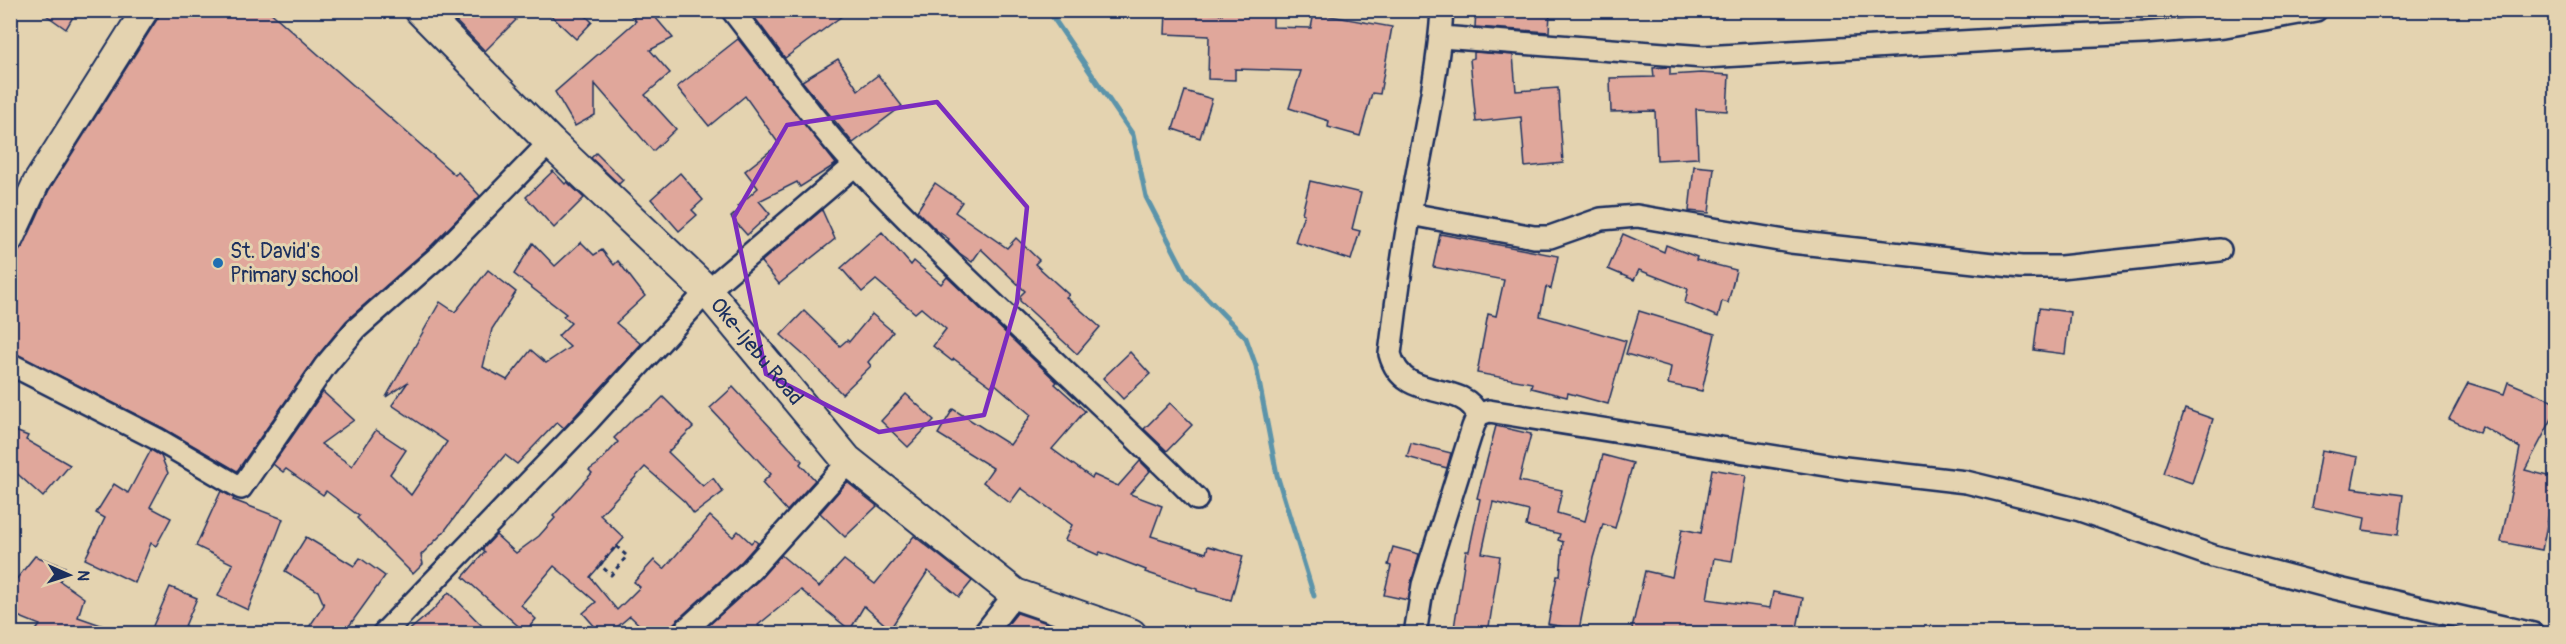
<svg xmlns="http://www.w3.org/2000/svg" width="2566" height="644" viewBox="0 0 2566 644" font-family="Pangolin,sans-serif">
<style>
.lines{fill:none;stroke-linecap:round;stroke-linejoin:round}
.stream{stroke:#5b94aa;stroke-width:5}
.building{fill:#e0a79b;stroke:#1b2f5e;stroke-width:1.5}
.minor-casing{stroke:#1b2f5e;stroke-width:26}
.tertiary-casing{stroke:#1b2f5e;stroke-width:30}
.secondary-casing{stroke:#1b2f5e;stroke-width:34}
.path{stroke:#1b2f5e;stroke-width:3;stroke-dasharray:4.5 4.5;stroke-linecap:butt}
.minor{stroke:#e4d3b0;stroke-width:21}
.tertiary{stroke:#e4d3b0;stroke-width:26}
.secondary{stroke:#e4d3b0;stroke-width:30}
.marked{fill:none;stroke:#7b2cbf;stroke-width:4.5;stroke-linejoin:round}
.poi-dot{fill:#1f6fb2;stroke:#e4d3b0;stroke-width:2}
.labels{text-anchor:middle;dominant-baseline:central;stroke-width:6;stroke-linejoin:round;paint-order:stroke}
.poi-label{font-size:21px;fill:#1b2f5e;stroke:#e4d3b0;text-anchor:start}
.street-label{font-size:21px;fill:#1b2f5e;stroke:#e4d3b0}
</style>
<rect width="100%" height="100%" fill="#e4d3b0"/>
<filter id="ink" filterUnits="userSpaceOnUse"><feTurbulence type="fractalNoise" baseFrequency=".0167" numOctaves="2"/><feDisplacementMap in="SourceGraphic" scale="12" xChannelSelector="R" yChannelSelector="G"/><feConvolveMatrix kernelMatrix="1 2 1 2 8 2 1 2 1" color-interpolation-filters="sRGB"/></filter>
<g filter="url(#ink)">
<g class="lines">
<path class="stream" d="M1048 10 1133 135 1146 197 1188 278 1246 338 1256 366 1277 475 1314 596"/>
</g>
<g class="building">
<path d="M39 10H77L66 29Z"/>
<path d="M160 10H268L455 175 458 172 480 196 432 245 346 321 315 359 237 471 163 428 10 351V254L18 252 24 245 49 190 158 18Z"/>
<path d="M445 10H506L516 20 485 51Z"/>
<path d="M545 10H580L592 22 576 39Z"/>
<path d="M626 10H649L673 38 650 50 670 73 645 95 676 129 653 151 595 84V115L575 126 555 92 636 21Z"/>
<path d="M749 10H850L785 58Z"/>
<path d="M1222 10H1273V27L1311 28 1314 13 1392 27 1380 94 1372 93 1360 136 1328 127 1329 121 1289 108 1301 71 1235 69V80L1208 79 1209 36 1165 34 1166 11 1222 14Z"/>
<path d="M1476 10 1550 12 1549 32 1475 27Z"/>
<path d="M738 39 836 164 800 187 797 182 759 201 770 214 747 235 731 217 740 209 738 206 758 188 745 171 779 144 745 96 709 126 677 87Z"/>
<path d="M1474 52 1513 55 1516 91 1558 88 1563 163 1525 167 1521 117 1476 122 1470 59 1474 58Z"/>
<path d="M838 59 858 90 878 75 902 106 853 143 802 81Z"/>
<path d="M1670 67V75L1701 73 1729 75 1727 111 1696 109 1698 158 1657 160 1655 111 1611 112 1610 78 1654 77 1653 68Z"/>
<path d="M1185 91 1212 99 1200 138 1173 129Z"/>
<path d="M596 153 623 180 619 184 591 158Z"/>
<path d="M1694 166 1714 168 1709 213 1689 211Z"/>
<path d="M553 171 565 184 567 182 584 198 554 228 526 197Z"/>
<path d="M680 173 703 200 692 210 697 215 679 231 651 199Z"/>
<path d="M1310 181 1361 193 1352 229 1360 231 1351 260 1295 242 1304 214 1302 213Z"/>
<path d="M935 183 962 202 955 212 1007 248 1016 238 1039 260 1035 264 1069 295 1066 297 1100 327 1077 354 1020 301V296L1025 291 981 249 972 262 958 252 948 242 949 239 936 230 917 211Z"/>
<path d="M822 210 835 239 779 284 761 262Z"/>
<path d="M882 232 911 265 914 261 941 284 947 277 1057 382 1055 384 1085 411 1052 449 1092 478 1094 475 1118 486 1140 461 1150 471 1130 494 1162 506 1151 536 1206 553 1208 546 1243 556 1231 600 1197 591V589L1145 572 1146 570 1100 552 1098 555 1065 540 1072 525 1021 488 1010 503 983 482 993 468 938 434 953 409 1010 445 1031 415 994 383 991 386 954 359 952 361 933 346 946 329 921 308 915 313 876 280 862 292 841 268Z"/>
<path d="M1440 234 1558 256 1551 289 1546 287 1540 316 1626 341 1608 404 1568 393 1567 397 1531 388 1532 383 1477 373 1488 314 1496 316 1504 280 1433 267Z"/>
<path d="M1623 234 1664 252 1666 245 1697 257 1696 260 1736 270 1728 303 1722 301 1718 317 1685 303 1688 289 1639 270 1634 280 1608 269Z"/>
<path d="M581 242 594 255 602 250 614 265 618 261 645 296 616 323 641 344 564 428 557 422 517 464 505 455 472 494 443 533 421 555 423 564 413 574 357 518 359 516 326 491 323 495 286 469 283 472 273 464 323 392 354 420 321 444 352 466 376 430 406 450 390 474 411 495 447 442 392 405 408 382 386 397 440 302 455 312 488 270 516 292 492 329 483 367 507 380 531 350 546 363 570 347 558 336 571 323 563 316 566 314 514 274 533 243 555 266Z"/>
<path d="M2039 308 2070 312 2065 354 2034 350Z"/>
<path d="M804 311 840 346 847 340 849 342 872 314 893 332 868 362 871 366 842 394 808 359 781 335Z"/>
<path d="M1639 311 1715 334 1702 391 1668 384 1671 367 1626 354Z"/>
<path d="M1130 352 1150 374 1123 399 1103 378Z"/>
<path d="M2508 382 2556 402V411L2525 470 2556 478 2542 550 2501 542 2520 448 2482 426 2479 433 2449 419 2468 383 2504 394Z"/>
<path d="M733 387 802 461 800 464 815 480 787 511 762 483 771 474 710 408Z"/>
<path d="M906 394 934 420 908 447 881 421Z"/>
<path d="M663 397 693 427 668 452 703 486 713 478 723 492 694 514 685 502 645 467 600 515 624 538 590 577 617 610 640 587 634 582 654 560 664 569 710 516 733 537 738 531 751 543 754 540 758 543 742 561 672 625 669 633H648L630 616 610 633H594L597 629 583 613 596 602 554 566 521 605 536 619 525 632 463 577 485 552 482 550 496 535 516 553 539 536 555 518 553 516 592 473 589 470 598 464 618 442 614 438 635 417 652 408Z"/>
<path d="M1170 403 1192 425 1167 451 1144 429Z"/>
<path d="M2185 409 2213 419 2192 483 2163 473Z"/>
<path d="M1496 426 1531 434 1519 481 1562 490 1557 513 1585 521 1603 455 1633 463 1615 528 1603 524 1593 558 1579 630 1548 624 1557 576H1560L1563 542 1558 540 1560 534 1526 526 1529 511 1493 502 1482 553 1500 556 1488 633 1454 628 1466 551H1469L1480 499 1477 498Z"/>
<path d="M10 429 28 436 26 440 70 465 43 497 11 468 10 470Z"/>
<path d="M1411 443 1451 453 1447 468 1407 457Z"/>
<path d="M151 450 161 456 168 473 150 507 171 518 156 546 151 543 135 583 85 559 105 518 96 513 114 484 128 493Z"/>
<path d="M2322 450 2358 457 2352 488 2403 495 2398 535 2363 530 2365 518 2312 507Z"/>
<path d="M1712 469 1746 475 1732 561 1714 558 1707 599 1770 608 1773 592 1803 598 1796 633H1631L1645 571 1672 577 1682 529 1701 533Z"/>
<path d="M847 482 877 506 845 537 820 513Z"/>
<path d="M221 491 234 498 233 500 283 519 248 610 218 596 233 564 196 546Z"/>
<path d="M914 536 972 581 959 597 928 571 890 629 864 606 850 630 801 590 758 625 765 633H700L760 579 781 555 819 587 844 560 875 584Z"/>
<path d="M306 537 354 566 360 558 385 576 344 633H305L324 605 318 591 285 571Z"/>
<path d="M1393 547 1419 554 1408 600 1384 595 1391 566 1388 565Z"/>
<path d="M35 556 65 567 60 581 84 598 78 617 118 631V633H34L40 625 10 613V587Z"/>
<path d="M170 587 197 598 182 633H164L152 628Z"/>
<path d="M449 592 489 633H406L432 611Z"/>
<path d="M1017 613 1077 633H1001Z"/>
</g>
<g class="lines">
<defs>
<g id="minor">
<path d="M732 10C773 62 811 118 856 166 965 283 1085 386 1197 499"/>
<path d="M1442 10C1438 79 1421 146 1410 214 1401 260 1396 307 1390 354 1404 405 1461 378 1478 415"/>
<path d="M1441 37 1704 57 2047 37 2144 33 2225 26 2316 10"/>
<path d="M1410 214 1534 237H1550L1601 219 1637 216 1791 242 2021 267H2061L2220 250"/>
<path d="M10 364 157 439 241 488 325 366 356 329 441 254 550 142"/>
<path d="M383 634 589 420 707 291 855 165"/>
<path d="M681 634 751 570 844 467 847 460"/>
<path d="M984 634 1015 594"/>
<path d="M1415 634 1423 585 1473 427 1478 415 1489 411 1845 468 1966 482 2080 510 2213 556 2330 587 2533 634"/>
</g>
<path id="tertiary" d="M10 239 36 183 145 10"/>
<g id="secondary">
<path id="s1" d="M420 10 550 142 707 291 847 460 1015 594 1131 634"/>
</g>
</defs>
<use href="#minor" class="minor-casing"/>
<use href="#tertiary" class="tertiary-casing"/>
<use href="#secondary" class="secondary-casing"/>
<path class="path" d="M616 546 627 556 611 575 600 565Z"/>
<use href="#minor" class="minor"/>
<use href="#tertiary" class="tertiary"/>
<use href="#secondary" class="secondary"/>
</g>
</g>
<path class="marked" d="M937 102 1027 207 1017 302 984 415 879 432 766 374 734 217 787 125Z"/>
<circle class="poi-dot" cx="218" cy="263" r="6"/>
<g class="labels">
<g class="poi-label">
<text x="230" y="251">St. David's<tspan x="230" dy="24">Primary school</tspan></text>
</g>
<g class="street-label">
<text stroke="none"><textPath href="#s1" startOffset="480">Oke-Ijebu Road</textPath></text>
</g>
</g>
<rect width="2566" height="644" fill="none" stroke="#e4d3b0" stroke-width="36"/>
<rect x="18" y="18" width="2530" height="608" fill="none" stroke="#1b2f5e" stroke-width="2" filter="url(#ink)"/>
<g transform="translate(69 575) rotate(93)" stroke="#e4d3b0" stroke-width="4.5" paint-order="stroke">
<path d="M0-4.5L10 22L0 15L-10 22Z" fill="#1b2f5e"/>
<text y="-9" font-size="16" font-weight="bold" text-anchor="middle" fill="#1b2f5e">N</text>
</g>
</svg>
